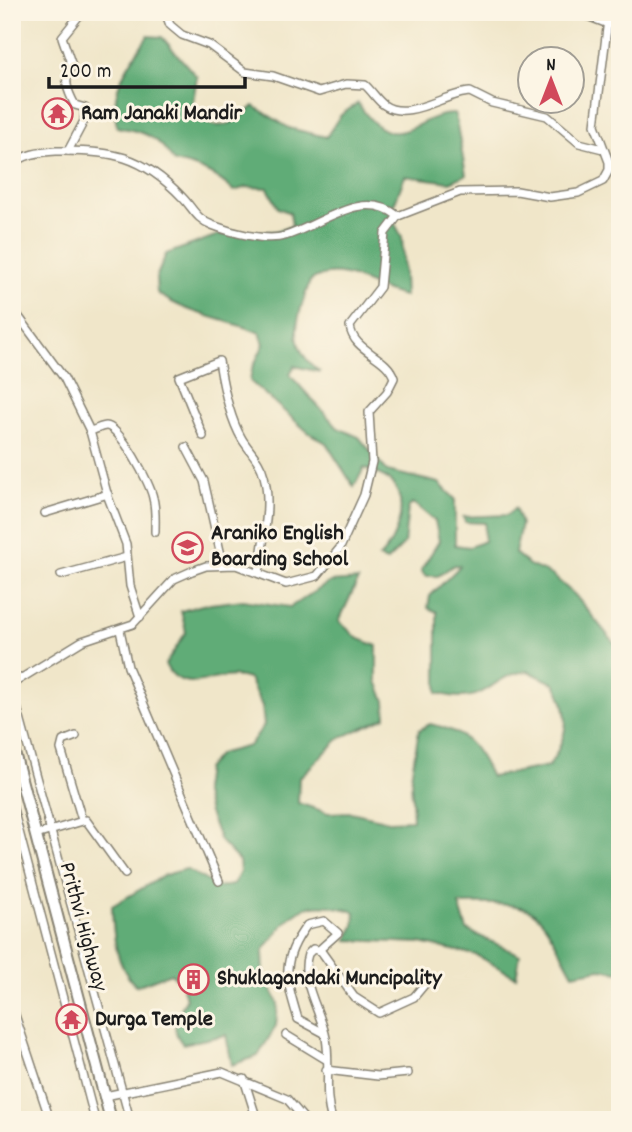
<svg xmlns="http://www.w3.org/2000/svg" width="632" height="1132" viewBox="0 0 632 1132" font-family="Dekko,sans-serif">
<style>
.forest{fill:#60ac77;stroke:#3e644a;stroke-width:2}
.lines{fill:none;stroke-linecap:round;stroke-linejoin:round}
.minor-casing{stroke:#868172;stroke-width:10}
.highway-casing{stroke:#868172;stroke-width:14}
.minor{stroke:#fff;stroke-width:7}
.highway{stroke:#fff;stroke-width:10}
.labels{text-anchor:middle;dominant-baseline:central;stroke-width:6;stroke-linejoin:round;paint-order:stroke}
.poi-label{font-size:23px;font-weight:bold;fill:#1c1c1c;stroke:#fcf5e5;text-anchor:start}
.street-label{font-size:23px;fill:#1c1c1c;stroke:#fcf5e5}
</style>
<rect width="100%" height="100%" fill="#fcf5e5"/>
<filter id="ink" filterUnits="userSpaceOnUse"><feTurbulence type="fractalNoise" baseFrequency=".0143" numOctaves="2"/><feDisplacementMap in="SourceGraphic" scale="14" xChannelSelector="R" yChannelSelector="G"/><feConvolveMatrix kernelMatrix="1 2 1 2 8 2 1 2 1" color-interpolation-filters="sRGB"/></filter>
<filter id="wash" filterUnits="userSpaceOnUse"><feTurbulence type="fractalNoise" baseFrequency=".00686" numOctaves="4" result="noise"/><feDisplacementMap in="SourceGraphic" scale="28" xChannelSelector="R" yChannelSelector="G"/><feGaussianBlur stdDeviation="1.57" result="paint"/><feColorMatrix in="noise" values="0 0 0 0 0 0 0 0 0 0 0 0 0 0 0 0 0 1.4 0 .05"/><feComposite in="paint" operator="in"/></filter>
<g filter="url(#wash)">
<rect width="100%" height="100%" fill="#f0e6c9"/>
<path class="forest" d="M148 36 162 37 197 77 191 113C215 134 232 127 254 106L289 128 326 137 341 115 358 103C397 163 415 112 455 114L466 175 450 182 405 176 390 215 402 237 405 296C374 292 342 259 310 281 298 317 284 345 320 372L294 366 290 375 338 428 359 437 387 471 439 483 455 499V545L470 547 484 541 485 523 465 522 463 517 507 515 515 508 521 524 515 553 529 565 552 575 575 595 620 650V972L601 969 573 974C534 904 543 903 459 904L467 930 520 955 516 977 476 955 420 943 347 940 354 926 355 912C302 896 294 910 263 951L264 974 278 1003 276 1026 258 1056 232 1065 226 1035 183 1044C168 1028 178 1015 186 999L182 984 171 973 136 986C115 966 113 935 112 906L165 875 186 869 218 887 233 885 240 872 239 861 220 841 209 813 203 790 206 769 219 754 249 746 264 725 262 706 249 679C216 667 187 701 165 665L186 632 181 611 202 605 243 600 290 607 330 582 358 580 339 621 357 638 377 646V681L385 701 386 717 340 738 299 778 298 803 328 813 351 812 389 821 413 820 411 777 419 730 430 724C465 731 476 745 491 777L549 766C567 738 573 715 555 684L528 671C485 676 491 708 437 693V612L428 608 430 596 460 566 454 565 438 576H425L421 570 439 541 435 521 413 503 408 508 404 544 387 561 379 558C397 539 411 502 390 481 384 475 372 472 364 468L354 487 326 443 309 433 250 381 252 369 264 344 260 333C227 319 187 315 157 293L156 278 166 254 218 235 276 231 292 226 290 213 278 208 268 188 247 187 234 191C215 174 200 167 174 162 159 137 146 132 117 127 109 88 127 67 148 36Z"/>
</g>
<g filter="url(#ink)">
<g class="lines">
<defs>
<g id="minor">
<path d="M165 12 170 25 182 35 209 45 245 72 273 76 319 92 346 84 365 85C372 91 377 100 384 105 408 122 445 93 470 92L492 103 547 116 579 143 603 149"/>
<path d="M586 12 590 17 608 24"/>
<path d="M68 151 84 121 85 108 75 105C68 92 62 79 72 66L62 37 82 12"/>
<path d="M12 166C21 154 42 152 56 151 111 150 142 155 182 197 193 208 196 219 212 225 230 232 266 242 285 236 320 226 362 187 398 216"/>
<path d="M12 315 16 313 64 378 90 431 108 497 126 544 130 586 140 617"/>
<path d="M90 431C95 430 102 426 106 426 120 426 151 485 153 498 156 509 155 521 155 532"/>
<path d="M203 436 179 377 219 361C223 386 229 417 242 439 250 452 260 460 264 476 272 505 262 543 259 573"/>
<path d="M186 447 204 481 223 564"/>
<path d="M45 513 108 494"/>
<path d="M61 575 127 557"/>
<path d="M120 630 128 667 219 881"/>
<path d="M12 684 82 641 133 624 174 579 192 571 206 566 236 565 286 584 317 576 340 548 364 495 372 462 369 412 387 392 394 378C387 355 353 352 350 326L380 287 385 233 398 216 460 192 517 191 550 197 578 193 603 181 609 170V162L595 125 609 12"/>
<path d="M12 689 130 1120"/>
<path d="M76 736 63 741 61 749 82 820"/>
<path d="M12 805 95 1120"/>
<path d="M36 835 86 820 125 874"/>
<path d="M319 950 338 933 324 921 307 925C280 961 286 979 298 1019L324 1033"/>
<path d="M12 1006 50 1120"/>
<path d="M286 1035 327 1060"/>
<path d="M326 1070 378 1076 408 1073"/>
<path d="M244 1079 257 1120"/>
<path d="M105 1096 222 1072 287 1099 305 1120"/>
<path d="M332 1120C323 1092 331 1066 326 1038 321 1011 299 981 308 954L313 949 321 951 354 997 379 1013 414 997 429 979"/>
</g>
<path id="highway" d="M12 745 111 1120"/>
</defs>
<use href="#minor" class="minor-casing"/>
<use href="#highway" class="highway-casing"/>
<use href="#minor" class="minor"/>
<use href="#highway" class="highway"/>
</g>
</g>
<defs>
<symbol id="temple-ring" viewBox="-11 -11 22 22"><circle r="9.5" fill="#fcf5e5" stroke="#d1495b" stroke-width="1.5"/><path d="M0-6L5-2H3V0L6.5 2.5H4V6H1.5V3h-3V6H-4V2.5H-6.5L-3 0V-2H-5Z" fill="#d1495b"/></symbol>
<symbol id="school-ring" viewBox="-11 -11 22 22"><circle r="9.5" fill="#fcf5e5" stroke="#d1495b" stroke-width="1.5"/><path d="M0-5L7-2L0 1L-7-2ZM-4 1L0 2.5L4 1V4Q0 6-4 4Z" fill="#d1495b"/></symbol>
<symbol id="building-ring" viewBox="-11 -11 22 22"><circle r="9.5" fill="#fcf5e5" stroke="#d1495b" stroke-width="1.5"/><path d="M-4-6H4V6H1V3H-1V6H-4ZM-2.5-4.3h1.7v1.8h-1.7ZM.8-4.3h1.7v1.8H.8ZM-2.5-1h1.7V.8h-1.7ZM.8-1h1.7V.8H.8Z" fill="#d1495b"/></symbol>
</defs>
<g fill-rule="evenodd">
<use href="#temple-ring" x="40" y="96" width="35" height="35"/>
<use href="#school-ring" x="170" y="530" width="35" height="35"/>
<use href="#building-ring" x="176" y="962" width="35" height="35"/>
<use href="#temple-ring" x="54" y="1002" width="35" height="35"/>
</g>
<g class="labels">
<g class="poi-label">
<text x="81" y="114">Ram Janaki Mandir</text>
<text x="211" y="534">Araniko English<tspan x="211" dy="26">Boarding School</tspan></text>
<text x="217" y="979">Shuklagandaki Muncipality</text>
<text x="95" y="1020">Durga Temple</text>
</g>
<g class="street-label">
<text transform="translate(82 927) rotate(75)">Prithvi Highway</text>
</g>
</g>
<rect width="632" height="1132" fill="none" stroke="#fcf5e5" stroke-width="42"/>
<g transform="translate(551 80)"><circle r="33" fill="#fcf5e5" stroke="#a29e95" stroke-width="2"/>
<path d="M0-5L12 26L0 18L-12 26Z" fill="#d1495b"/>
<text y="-10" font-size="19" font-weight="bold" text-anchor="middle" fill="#1c1c1c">N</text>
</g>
<path d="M49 77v10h196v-10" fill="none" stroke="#1c1c1c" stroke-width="3.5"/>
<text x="60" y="77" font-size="21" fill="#1c1c1c" stroke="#fcf5e5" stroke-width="5" paint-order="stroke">200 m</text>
</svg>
